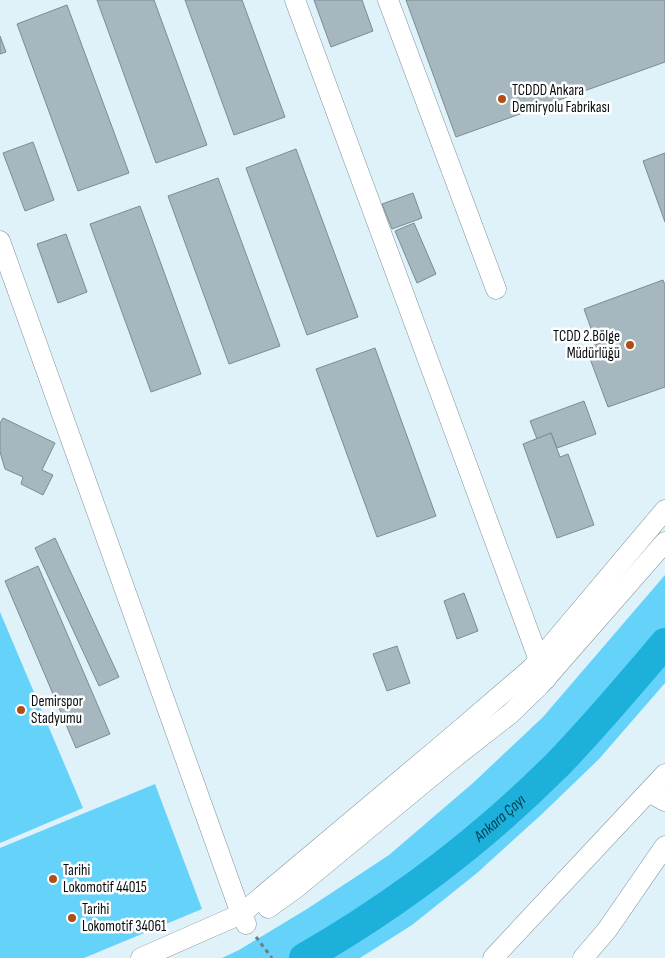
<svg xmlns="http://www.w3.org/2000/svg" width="665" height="958" viewBox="0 0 665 958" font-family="'Sofia Sans Condensed',sans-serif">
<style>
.green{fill:#65d2fa}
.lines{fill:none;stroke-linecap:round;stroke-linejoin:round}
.river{stroke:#1cb0db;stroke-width:30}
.building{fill:#a6b7bf;stroke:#7b8c93}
.minor-casing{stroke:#819299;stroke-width:21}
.path{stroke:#707c81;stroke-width:3;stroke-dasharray:4 4;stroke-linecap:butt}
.minor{stroke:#fff;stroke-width:20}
.poi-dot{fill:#b14d17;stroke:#fff;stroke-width:2}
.labels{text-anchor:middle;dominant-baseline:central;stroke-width:5;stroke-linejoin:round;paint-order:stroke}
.poi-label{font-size:15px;fill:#070c0f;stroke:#fff;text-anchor:start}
.water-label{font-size:16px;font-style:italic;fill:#003b4d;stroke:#fff}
</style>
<rect width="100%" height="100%" fill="#dff1f9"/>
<g class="green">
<path d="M665 575V683L599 759 542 814 477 873 412 925 360 958H222L239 950 307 909 389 855 473 783 543 717Z"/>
<path d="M0 612 83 808 0 843Z"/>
<path d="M155 784 202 909 84 958H0V848Z"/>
</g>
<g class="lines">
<path class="river" id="s1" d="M304 958C396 905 482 840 557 765 595 726 630 684 665 643"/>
</g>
<g class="building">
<path d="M97 0H154L207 145 156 163Z"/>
<path d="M185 0H242L285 117 234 135Z"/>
<path d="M314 0H362L373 31 331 47Z"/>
<path d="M406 0H665V62L456 137Z"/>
<path d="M67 5 129 173 78 191 17 24Z"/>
<path d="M0 36 6 52 0 54Z"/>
<path d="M33 142 54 200 25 211 3 153Z"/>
<path d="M296 149 358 317 307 335 246 168Z"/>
<path d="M665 153V222L643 161Z"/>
<path d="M218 178 280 346 229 364 168 196Z"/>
<path d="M413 193 422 218 392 229 382 204Z"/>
<path d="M140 206 201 374 151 392 90 224Z"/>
<path d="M414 223 436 274 417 283 395 231Z"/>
<path d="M66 234 87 292 58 303 37 244Z"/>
<path d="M663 280 665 285V387L608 407 586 348 604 342 600 331 593 334 584 309Z"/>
<path d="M375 348 436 516 377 537 316 369Z"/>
<path d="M584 401 596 434 557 448 551 433 537 439 530 421Z"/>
<path d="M3 418 55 443 42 470 53 475 43 495 21 484 23 477 5 469 0 452V423Z"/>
<path d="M551 433 560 457 568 454 594 525 557 538 523 444Z"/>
<path d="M55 538 119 677 99 686 35 548Z"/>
<path d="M38 566 110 734 76 748 5 581Z"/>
<path d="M464 593 478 631 457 639 444 601Z"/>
<path d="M397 646 410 683 387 691 373 654Z"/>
</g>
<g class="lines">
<defs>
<g id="minor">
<path d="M295 0 546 679"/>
<path d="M388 0 496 289"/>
<path d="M0 241 241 914 246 924"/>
<path d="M649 792 665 801"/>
<path d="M268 908 296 888 455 757 510 714 540 685 665 542"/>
<path d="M141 958 241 914 447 741 532 668 665 510"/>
<path d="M493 958 665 774"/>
<path d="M583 958 607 930 665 846"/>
</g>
</defs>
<use href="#minor" class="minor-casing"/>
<path class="path" d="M256 937 272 958"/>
<use href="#minor" class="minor"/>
</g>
<g class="poi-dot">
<circle cx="502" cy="99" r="5"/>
<circle cx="630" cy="345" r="5"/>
<circle cx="21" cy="710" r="5"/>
<circle cx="53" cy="879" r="5"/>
<circle cx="72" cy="918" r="5"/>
</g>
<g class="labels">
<g class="poi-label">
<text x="512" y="90">TCDDD Ankara<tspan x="512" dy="17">Demiryolu Fabrikası</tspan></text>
<text x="620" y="336" text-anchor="end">TCDD 2.Bölge<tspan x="620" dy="17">Müdürlüğü</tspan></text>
<text x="31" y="701">Demirspor<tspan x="31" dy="17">Stadyumu</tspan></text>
<text x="63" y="870">Tarihi<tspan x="63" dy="17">Lokomotif 44015</tspan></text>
<text x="82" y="909">Tarihi<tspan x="82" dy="17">Lokomotif 34061</tspan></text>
</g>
<g class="water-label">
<text stroke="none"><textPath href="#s1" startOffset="241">Ankara Çayı</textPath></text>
</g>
</g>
</svg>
